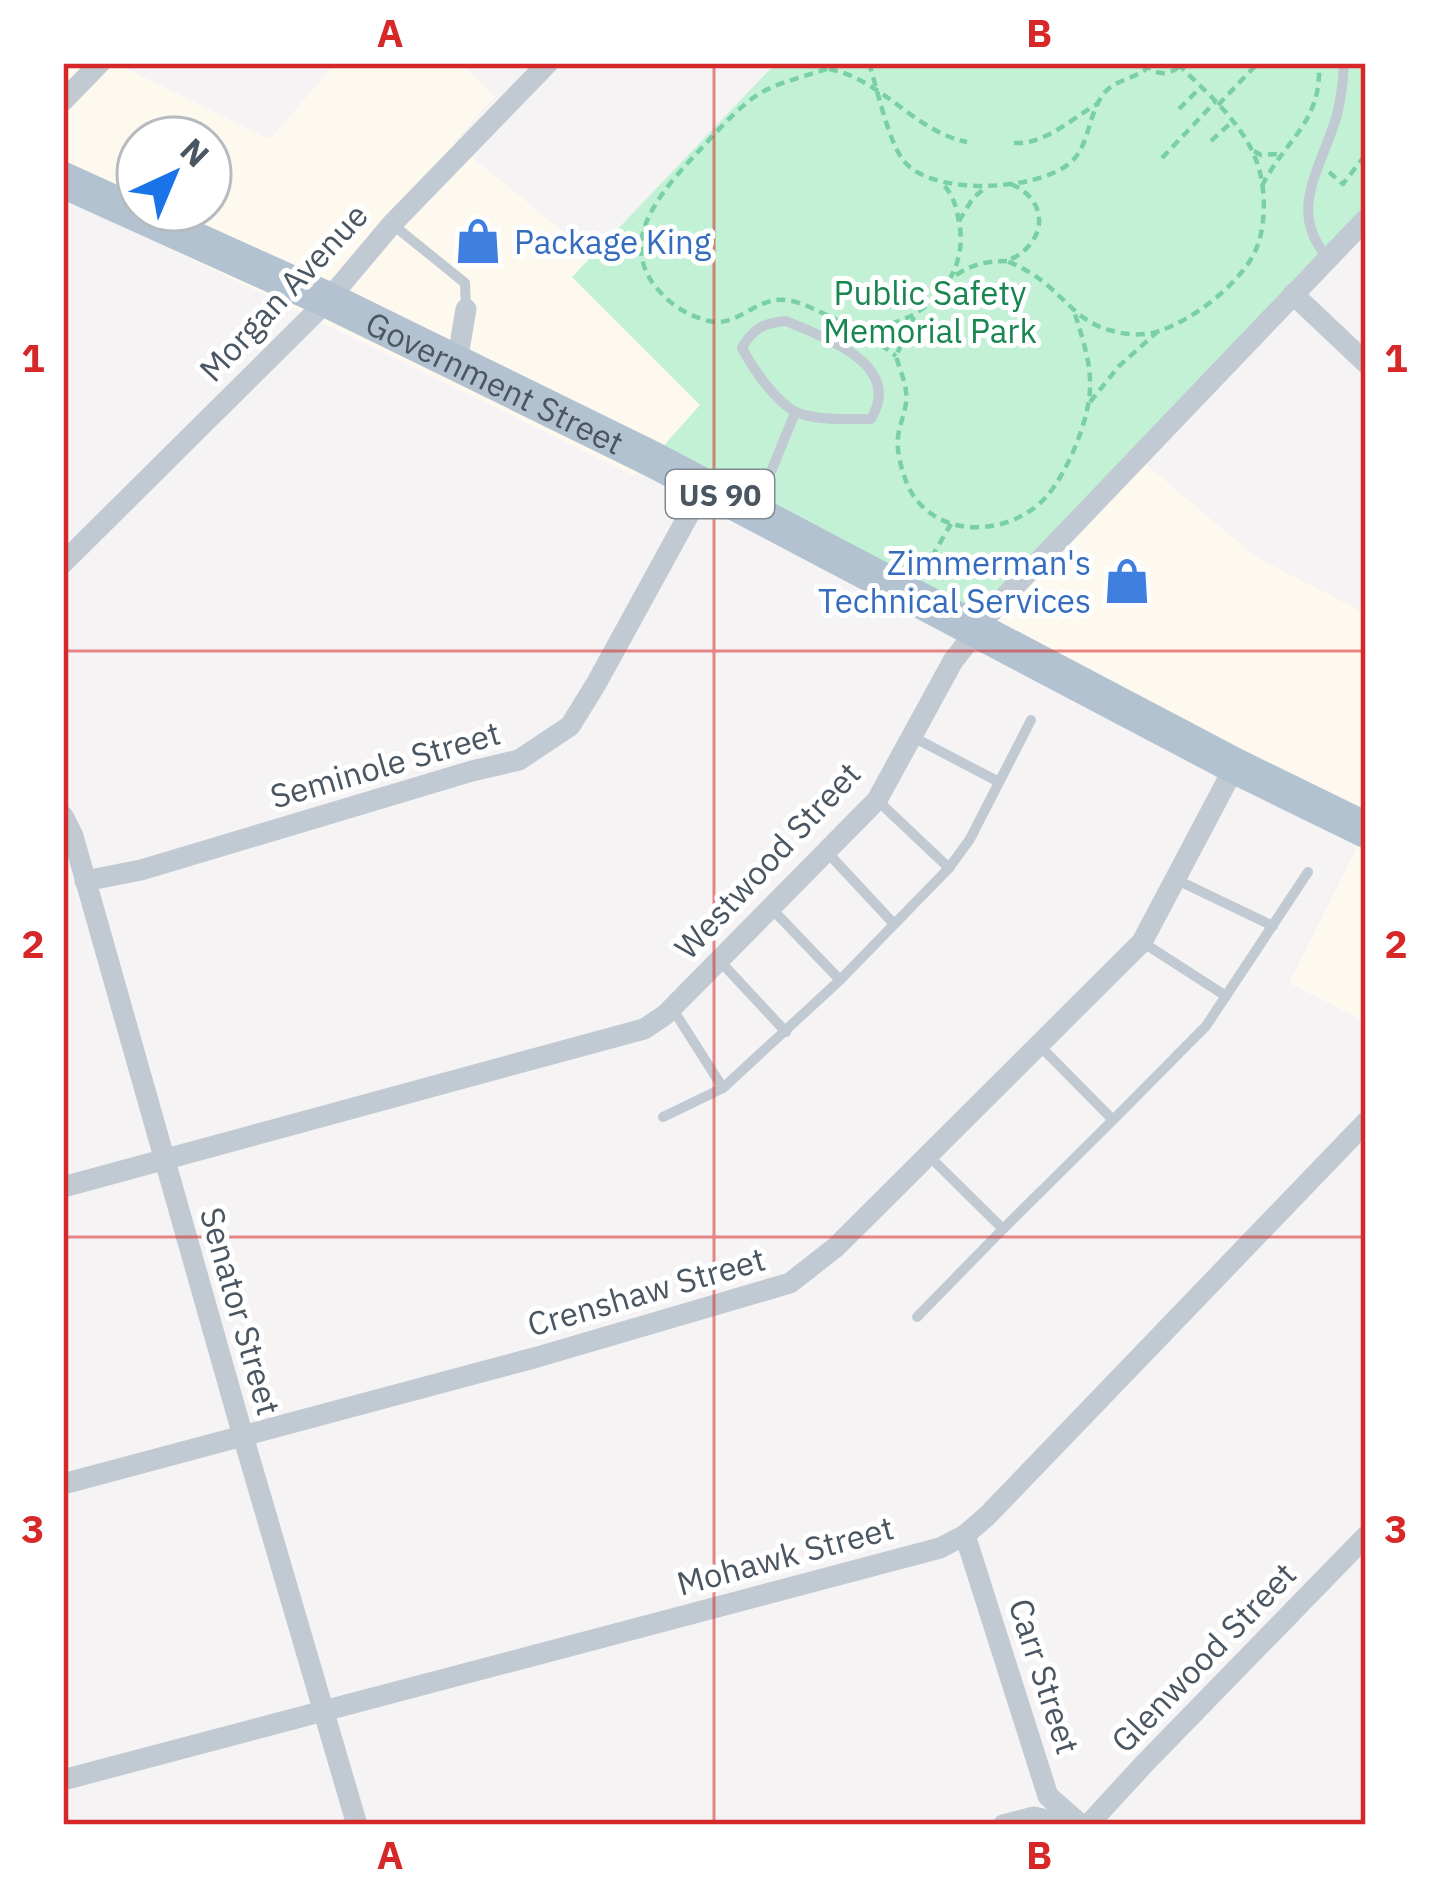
<svg xmlns="http://www.w3.org/2000/svg" width="1429" height="1888" viewBox="0 0 1429 1888" font-family="'IBM Plex Sans',sans-serif">
<style>
.commercial{fill:#fdf9ef;fill-rule:evenodd}
.green{fill:#c3f1d5}
.lines{fill:none;stroke-linecap:round;stroke-linejoin:round}
.path{stroke:#7ad0a6;stroke-width:4.5;stroke-dasharray:9 6;stroke-linecap:butt}
.lane{stroke:#c1cad2;stroke-width:10}
.street{stroke:#c1cad2;stroke-width:21}
.primary{stroke:#b3c2d1;stroke-width:36}
.grid{fill:none;stroke:#d62828;stroke-width:3;stroke-opacity:0.55}
.labels{text-anchor:middle;dominant-baseline:central;stroke-width:10;stroke-linejoin:round;paint-order:stroke}
.shield{fill:#fff;stroke:#808990;stroke-width:3}
.shield-label{font-size:30px;font-weight:bold;fill:#4a5661}
.shop-label{font-size:33px;fill:#366cbe;stroke:#fff;text-anchor:start}
.street-label{font-size:33px;fill:#4a5661;stroke:#fff}
.park-label{font-size:33px;fill:#17864f;stroke:#fff}
.neatline{fill:none;stroke:#d62828;stroke-width:4.5}
.grid-label{font-size:39px;text-anchor:middle;font-weight:bold;fill:#d62828}
</style>
<rect width="100%" height="100%" fill="#f5f3f3"/>
<g class="commercial">
<path d="M63 63H115L270 139 336 63H460L495 96 454 142 592 256 573 278 700 406 635 476 63 196ZM138 138H210V210H138Z"/>
<path d="M1143 462 1256 557 1366 614V1022L1289 983 1359 843 975 646Z"/>
</g>
<path class="green" d="M776 63H1366V219L977 630 652 459 700 405 572 277Z"/>
<g class="lines">
<g class="path">
<path d="M841 63C811 77 775 80 749 101 730 116 713 136 697 153 661 192 613 244 662 294 675 308 690 316 709 321 737 328 757 296 786 300 812 303 838 326 863 327 919 329 971 279 959 222 956 205 953 194 941 182"/>
<path d="M869 63C877 88 888 140 903 160 931 197 1037 191 1070 163 1089 147 1088 116 1102 96 1113 79 1135 80 1148 67"/>
<path d="M1144 63C1156 77 1171 76 1183 63"/>
<path d="M829 69C882 79 915 132 967 142"/>
<path d="M1218 105 1258 63"/>
<path d="M1179 109 1201 87"/>
<path d="M1211 141 1233 121"/>
<path d="M1014 143C1045 145 1072 118 1099 103"/>
<path d="M1254 151 1261 155 1278 154"/>
<path d="M1162 158 1215 102"/>
<path d="M1329 172 1343 184 1366 154"/>
<path d="M1011 184C1052 202 1046 245 1007 261 1021 267 1034 274 1046 284 1069 303 1082 324 1113 331 1126 335 1145 336 1159 331 1194 320 1249 278 1259 241 1265 222 1265 196 1261 177 1252 131 1212 98 1180 66"/>
<path d="M1262 186C1286 138 1322 123 1319 63"/>
<path d="M959 221 973 198 985 188"/>
<path d="M956 275C973 264 987 261 1007 261"/>
<path d="M914 317 896 356C899 368 905 380 906 392 908 409 900 420 898 437 896 452 903 476 910 490 938 541 1011 536 1046 497 1067 474 1090 418 1090 387 1091 362 1082 337 1075 314"/>
<path d="M857 327 896 356"/>
<path d="M1090 402 1119 366 1157 332"/>
<path d="M924 570 951 524"/>
</g>
<g class="lane">
<path d="M392 224 465 283 466 309"/>
<path d="M1328 258C1287 212 1320 170 1335 121 1341 103 1343 82 1344 63"/>
<path d="M786 321C825 338 904 364 871 419 851 419 809 421 792 410 772 396 753 369 742 348 753 328 764 323 786 321Z"/>
<path d="M756 508 795 413"/>
<path d="M911 736 999 782"/>
<path d="M877 800 949 868"/>
<path d="M826 851 894 924"/>
<path d="M1175 879 1273 926"/>
<path d="M771 908 840 980"/>
<path d="M1142 942 1226 996"/>
<path d="M719 960 786 1032"/>
<path d="M672 1008 723 1088"/>
<path d="M663 1117 723 1088 840 980 949 868 970 839 1031 720"/>
<path d="M1113 1120 1206 1026 1308 872"/>
<path d="M1003 1229 1113 1120 1040 1046"/>
<path d="M917 1317 1003 1229 929 1156"/>
</g>
<g class="street">
<path d="M63 101 100 63"/>
<path d="M1293 294 1366 363"/>
<path d="M457 362 466 309"/>
<path d="M63 563 328 300 392 224 548 63"/>
<path d="M63 816 73 836 243 1436 357 1825"/>
<path d="M85 881 141 870 472 771 519 760 570 726 596 684 704 487"/>
<path d="M63 1187 644 1029 665 1015 877 800 953 661 995 607 1366 219"/>
<path d="M63 1484 534 1358 790 1283 836 1247 1142 942 1235 766"/>
<path d="M965 1535 1048 1796 1081 1825"/>
<path d="M63 1780 940 1548 965 1535 987 1516 1366 1122"/>
<path d="M1003 1825 1034 1817 1069 1825"/>
<path d="M1088 1825 1145 1763 1366 1536"/>
</g>
<path class="primary" id="s1" d="M63 180 328 300 652 459 1235 766 1366 830"/>
</g>
<path class="grid" d="M714 63V1825M63 651H1366M63 1237H1366"/>
<defs>
<symbol id="shop-bare" viewBox="-9 -9 18 18"><path d="M-5-2.5h2.3a2.7 3.5 0 0 1 5.4 0H5L5.5 6h-11ZM-1.5-2.5h3a1.5 2.3 0 0 0-3 0Z" fill="#3f7fe0" stroke="#fff" stroke-width="2.5" paint-order="stroke"/></symbol>
</defs>
<g fill-rule="evenodd">
<use href="#shop-bare" x="445" y="208" width="66" height="66"/>
<use href="#shop-bare" x="1094" y="548" width="66" height="66"/>
</g>
<g class="labels">
<rect class="shield" x="666" y="470" width="108" height="48" rx="9"/>
<g class="shield-label">
<text x="720" y="494">US 90</text>
</g>
<g class="shop-label">
<text x="514" y="241">Package King</text>
<text x="1091" y="562" text-anchor="end">Zimmerman's<tspan x="1091" dy="38">Technical Services</tspan></text>
</g>
<g class="street-label">
<text transform="translate(283 292) rotate(-47)">Morgan Avenue</text>
<text stroke="none"><textPath href="#s1" startOffset="477">Government Street</textPath></text>
<text transform="translate(385 764) rotate(-16)">Seminole Street</text>
<text transform="translate(767 860) rotate(-47)">Westwood Street</text>
<text transform="translate(646 1291) rotate(-16)">Crenshaw Street</text>
<text transform="translate(241 1311) rotate(74)">Senator Street</text>
<text transform="translate(785 1555) rotate(-15)">Mohawk Street</text>
<text transform="translate(1203 1657) rotate(-46)">Glenwood Street</text>
<text transform="translate(1045 1676) rotate(72)">Carr Street</text>
</g>
<g class="park-label">
<text x="930" y="292">Public Safety<tspan x="930" dy="38">Memorial Park</tspan></text>
</g>
</g>
<rect width="1429" height="1888" fill="none" stroke="#ffffff" stroke-width="132"/>
<g transform="translate(174 174) rotate(44)"><circle r="57" fill="#ffffff" stroke="#b7bbc0" stroke-width="3"/>
<path d="M0-9L21 45L0 30L-21 45Z" fill="#1a73e8"/>
<text y="-18" font-size="33" font-weight="bold" text-anchor="middle" fill="#4a5661">N</text>
</g>
<rect x="66" y="66" width="1297" height="1756" class="neatline"/>
<g class="grid-label">
<text x="390" y="47">A</text>
<text x="1039" y="47">B</text>
<text x="33" y="372">1</text>
<text x="1396" y="372">1</text>
<text x="33" y="958">2</text>
<text x="1396" y="958">2</text>
<text x="33" y="1543">3</text>
<text x="1396" y="1543">3</text>
<text x="390" y="1869">A</text>
<text x="1039" y="1869">B</text>
</g>
</svg>
